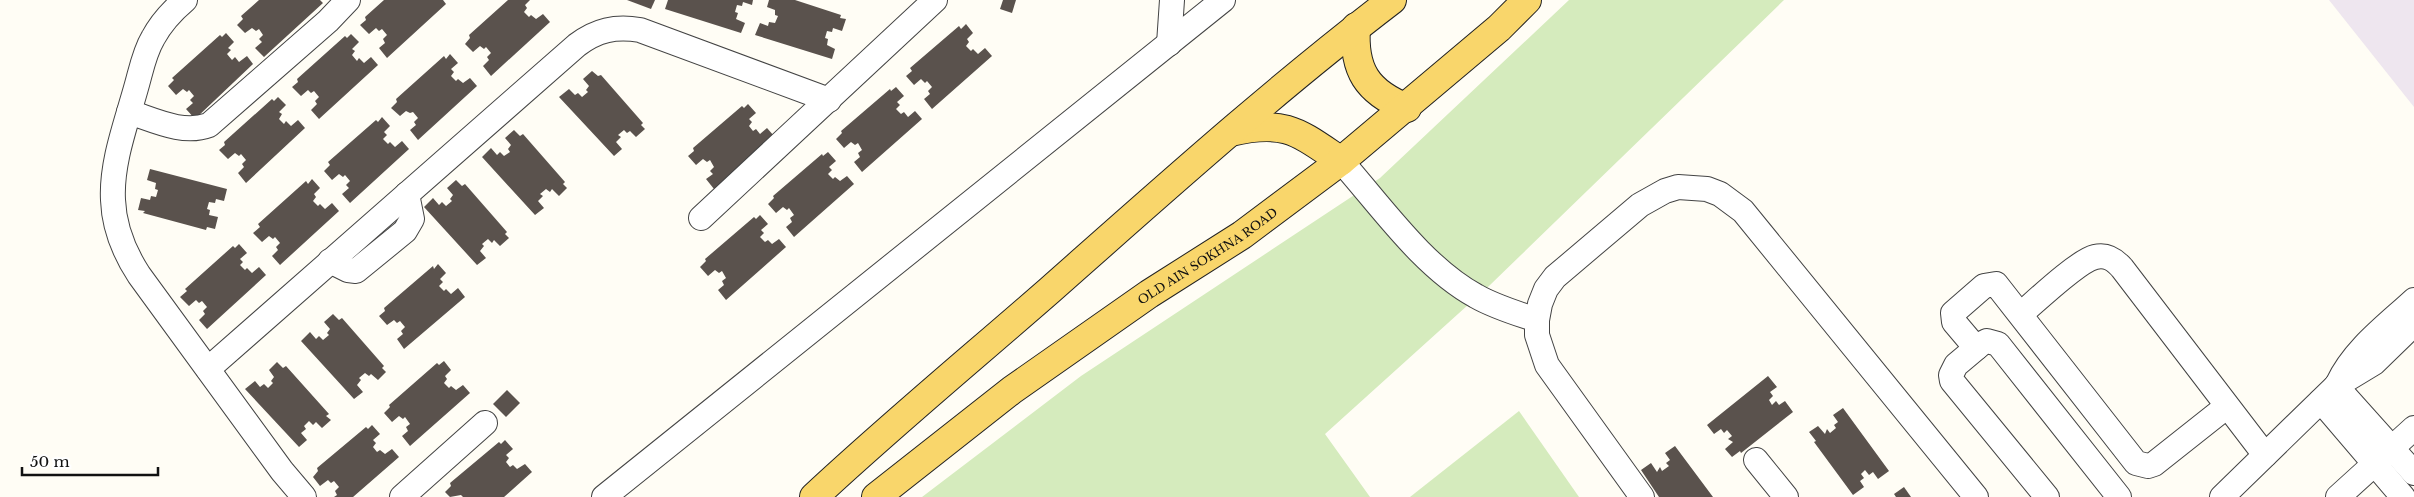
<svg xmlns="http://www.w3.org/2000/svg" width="2414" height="497" viewBox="0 0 2414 497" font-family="'Libre Baskerville',serif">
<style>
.industrial{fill:#eee6ef}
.green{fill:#d5ebbd}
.building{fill:#5a524d}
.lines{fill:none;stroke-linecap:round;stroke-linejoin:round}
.minor-casing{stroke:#444;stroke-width:26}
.major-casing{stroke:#222;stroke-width:30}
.minor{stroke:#fff;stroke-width:24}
.major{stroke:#f9d66b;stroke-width:28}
.labels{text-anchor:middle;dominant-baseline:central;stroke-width:5;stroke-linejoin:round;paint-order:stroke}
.street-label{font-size:12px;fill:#111;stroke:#fff}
</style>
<rect width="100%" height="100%" fill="#fffdf5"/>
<path class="industrial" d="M2329 0H2414V107Z"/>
<g class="green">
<path d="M1569 0H1784L1489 286 1325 434 1370 497H922L1081 376 1380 178Z"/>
<path d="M1519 411 1579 497H1410Z"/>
</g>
<g class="building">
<path d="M259 0H320L323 3 264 57 255 48 262 42 259 39 263 35 259 29 256 31 252 28 245 33 237 25 243 19 241 16Z"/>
<path d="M384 0H443L446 4 387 58 379 48 385 43 383 39 387 35 382 29 379 31 376 28 369 34 360 25 366 20 365 17Z"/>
<path d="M508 0H530L525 5 527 8 524 12 529 17 531 15 536 19 543 14 550 22 491 76 483 66 489 60 487 57 491 53 486 47 484 49 480 46 473 52 465 44 470 38 469 35Z"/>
<path d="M627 0H655L651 9Z"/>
<path d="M668 0H753L752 5 743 2 742 6 737 5 735 12 738 13 736 19 745 23 741 33 665 9Z"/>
<path d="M769 0H795L841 15 840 18 846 19 842 31 833 28 832 32 827 31 825 38 828 39 827 45 835 49 832 59 755 35 760 23 768 26 769 22 775 23 778 16 775 15V10L767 7Z"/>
<path d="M1003 0H1016L1012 13 1000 9Z"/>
<path d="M966 24 973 33 967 39 969 42 966 46 971 51 973 49 978 54 985 48 992 56 932 109 924 99 930 94 928 91 932 87 927 81 925 83 921 79 914 85 906 76 912 71 910 68 959 26 961 29Z"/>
<path d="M226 33 234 42 228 48 231 50 227 54 232 60 235 57 239 62 247 56 253 64 195 119 186 109 193 103 190 100 194 96 189 90 187 92 183 89 176 95 168 86 174 80 172 78 220 35 222 37Z"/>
<path d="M351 34 359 42 352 49 355 51 352 55 357 61 359 58 364 63 371 57 378 65 319 119 311 110 317 104 315 101 319 97 314 91 311 93 308 90 301 96 292 87 298 82 297 79 345 36 347 38Z"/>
<path d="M450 54 458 63 451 69 454 72 451 76 456 81 458 79 463 83 470 78 477 86 418 140 410 130 416 125 414 122 418 118 413 112 410 113 406 111 400 116 391 108 397 102 396 99 444 56 446 59Z"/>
<path d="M592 71 598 76 601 75 643 123 641 125 645 129 636 137 630 131 627 133 624 130 618 135 621 137 616 142 622 149 614 156 559 97 569 89 575 95 578 93 582 97 588 92 586 90 589 86 583 79Z"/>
<path d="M896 87 904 96 897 102 900 105 896 109 901 114 904 112 908 117 915 111 922 119 862 172 854 162 860 157 858 153 862 150 858 143 855 145 851 142 844 148 836 139 842 133 841 131 890 89 891 91Z"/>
<path d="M278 97 286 105 279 112 282 114 279 119 284 124 286 121 291 126 298 120 305 128 246 183 238 173 244 167 242 164 246 160 241 154 239 156 235 153 228 159 219 150 225 145 224 142 272 99 274 101Z"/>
<path d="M748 104 756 113 749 119 752 122 749 126 753 131 756 129 760 134 767 128 774 136 714 189 706 179 713 174 710 171 714 167 710 160 707 162 703 159 696 165 688 156 694 151 693 148 742 106 744 108Z"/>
<path d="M382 117 390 126 384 132 387 135 383 139 388 144 390 142 395 147 402 141 409 149 350 203 342 194 349 188 346 185 350 181 345 175 343 177 339 174 332 180 324 171 330 165 328 162 376 120 378 122Z"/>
<path d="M514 130 520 136 523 134 565 182 563 184 567 188 559 196 552 189 550 192 546 189 540 194 543 196 538 201 544 208 535 215 482 157 491 148 497 155 500 152 504 156 510 152 508 149 511 145 505 138Z"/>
<path d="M828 152 836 161 829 167 832 170 828 174 833 179 835 177 840 181 847 176 854 184 794 237 786 227 792 222 790 218 794 215 789 208 787 210 783 207 776 213 768 204 774 198 773 196 822 154 823 156Z"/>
<path d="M150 169 227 189 224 201 216 199 215 203 209 202 207 209 210 210 209 215 218 217 215 229 207 227 206 230 143 213 145 211 138 210 141 198 150 200 151 196 156 197 158 190 155 189 156 183 147 180Z"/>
<path d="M312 179 320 188 314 194 316 197 313 201 318 206 320 204 325 209 332 203 339 211 280 265 272 256 278 250 276 247 280 243 275 237 273 239 269 236 262 242 253 233 260 227 258 224 306 181 308 184Z"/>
<path d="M456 180 462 186 465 184 507 232 505 234 509 238 500 246 494 240 492 243 488 239 482 244 484 246 480 251 486 258 477 265 424 207 433 198 439 205 442 202 446 206 452 201 450 199 453 195 447 188Z"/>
<path d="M760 215 768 224 761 230 764 233 760 237 765 242 768 240 772 244 779 239 786 247 726 300 718 290 724 285 722 281 726 278 722 271 719 273 715 270 708 276 700 267 706 261 705 259 754 217 756 219Z"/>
<path d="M239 244 247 253 240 259 243 262 240 265 245 270 247 268 252 273 259 267 266 275 207 329 199 320 205 314 203 311 207 307 202 301 199 303 196 300 189 306 180 297 187 291 185 289 233 246 235 248Z"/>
<path d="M438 264 446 273 440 279 443 282 439 286 444 291 446 289 451 294 458 288 465 297 404 349 397 339 403 334 401 331 405 327 400 321 397 323 394 320 387 325 379 316 385 311 384 308 433 266 434 269Z"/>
<path d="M333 314 339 320 342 318 384 366 382 368 386 372 378 380 371 374 369 376 365 373 359 378 361 380 357 385 363 392 354 399 301 341 310 332 316 339 319 336 323 340 329 335 327 333 330 329 324 322Z"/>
<path d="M444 361 451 370 445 376 447 379 444 383 449 388 451 386 456 390 463 385 470 393 410 446 402 436 408 431 406 427 410 424 405 417 403 419 399 416 392 422 384 413 390 407 389 405 437 363 439 365Z"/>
<path d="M277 362 283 368 286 366 329 414 326 416 331 420 322 428 316 422 313 425 309 421 304 426 306 429 301 433 307 440 299 447 245 389 255 381 260 387 264 384 268 388 273 383 271 381 274 377 269 370Z"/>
<path d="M1768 376 1777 387 1770 392 1773 396 1769 400 1772 405 1776 401 1779 405 1785 401 1793 412 1741 453 1740 451 1732 457 1725 449 1733 442 1728 439 1732 436 1727 430 1724 433 1721 429 1714 434 1707 425Z"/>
<path d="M507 390 520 403 506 417 493 404Z"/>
<path d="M1843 408 1889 471 1878 479 1873 472 1869 475 1865 470 1861 474 1864 478 1860 481 1864 487 1853 495 1814 442 1816 441 1809 432 1818 426 1825 434 1827 429 1830 433 1836 428 1834 425 1838 422 1833 415Z"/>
<path d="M372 425 380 434 373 440 376 443 373 447 377 452 380 450 385 454 392 449 399 457 353 497H334L337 495 335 491 339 487 334 481 331 483 328 480 320 486 313 477 318 471 317 468 366 427 368 429Z"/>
<path d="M505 440 513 449 506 455 509 458 506 462 510 467 513 465 517 469 525 464 532 472 504 497H463L461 495 450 497 445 492 451 486 450 483 499 442 501 444Z"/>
<path d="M1675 446 1713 497H1659L1641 470 1651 463 1657 472 1660 467 1662 471 1669 466 1666 463 1670 460 1665 453Z"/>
<path d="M1904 487 1911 497H1896L1894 494Z"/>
</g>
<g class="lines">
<defs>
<g id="minor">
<path d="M185 0C172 11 161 23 153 38 144 53 141 71 136 88 126 124 111 163 113 200 114 228 124 252 139 275L282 471 304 497"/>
<path d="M1169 44 1172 0"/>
<path d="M129 112C154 120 183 135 209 125L328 21 348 0"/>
<path d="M1341 161C1381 206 1423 267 1476 296 1495 307 1516 313 1537 320"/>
<path d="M701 218 935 0"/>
<path d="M330 261 348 270 356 271 405 231 412 219 407 194"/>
<path d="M2021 314C2036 301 2078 261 2095 257 2107 254 2115 260 2122 268L2265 455"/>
<path d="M1976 348 1954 322 1953 313 1984 286 1996 284 2136 463 2148 466 2154 464 2226 407"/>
<path d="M208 369 577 45C597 30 615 26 640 30L829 100"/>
<path d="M2338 383C2354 349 2387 325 2414 300"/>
<path d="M2336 386 2414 473"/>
<path d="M2321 401 2403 497"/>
<path d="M1756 460 1786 497"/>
<path d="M402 497 485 423"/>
<path d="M604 497 1223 0"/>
<path d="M1642 497 1547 365 1537 335V320L1540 304 1546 289 1555 277 1640 205 1665 191 1678 187 1707 189 1720 194 1743 211 1976 497"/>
<path d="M2047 497 1952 381 1951 375 1956 365 1981 344 1987 341 1998 344 2119 497"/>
<path d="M2222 497 2336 386 2374 363 2414 324"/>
<path d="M2338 497 2414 428"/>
</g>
<g id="major">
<path d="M1356 27C1353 70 1367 92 1407 108"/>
<path d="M1231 132C1285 119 1298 132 1341 161"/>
<path d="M814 497C890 426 971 359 1050 290 1162 191 1273 91 1392 0"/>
<path id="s1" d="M876 497 1012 390 1149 294 1242 235 1341 161 1499 28 1527 0"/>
</g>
</defs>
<use href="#minor" class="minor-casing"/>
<use href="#major" class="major-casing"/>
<use href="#minor" class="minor"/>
<use href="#major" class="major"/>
</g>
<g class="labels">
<g class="street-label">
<text stroke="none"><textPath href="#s1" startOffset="410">OLD AIN SOKHNA ROAD</textPath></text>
</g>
</g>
<path d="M22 467v8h136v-8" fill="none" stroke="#111111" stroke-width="2.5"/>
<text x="30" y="467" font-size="15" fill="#111111" stroke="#ffffff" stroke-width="4" paint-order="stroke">50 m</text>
</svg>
